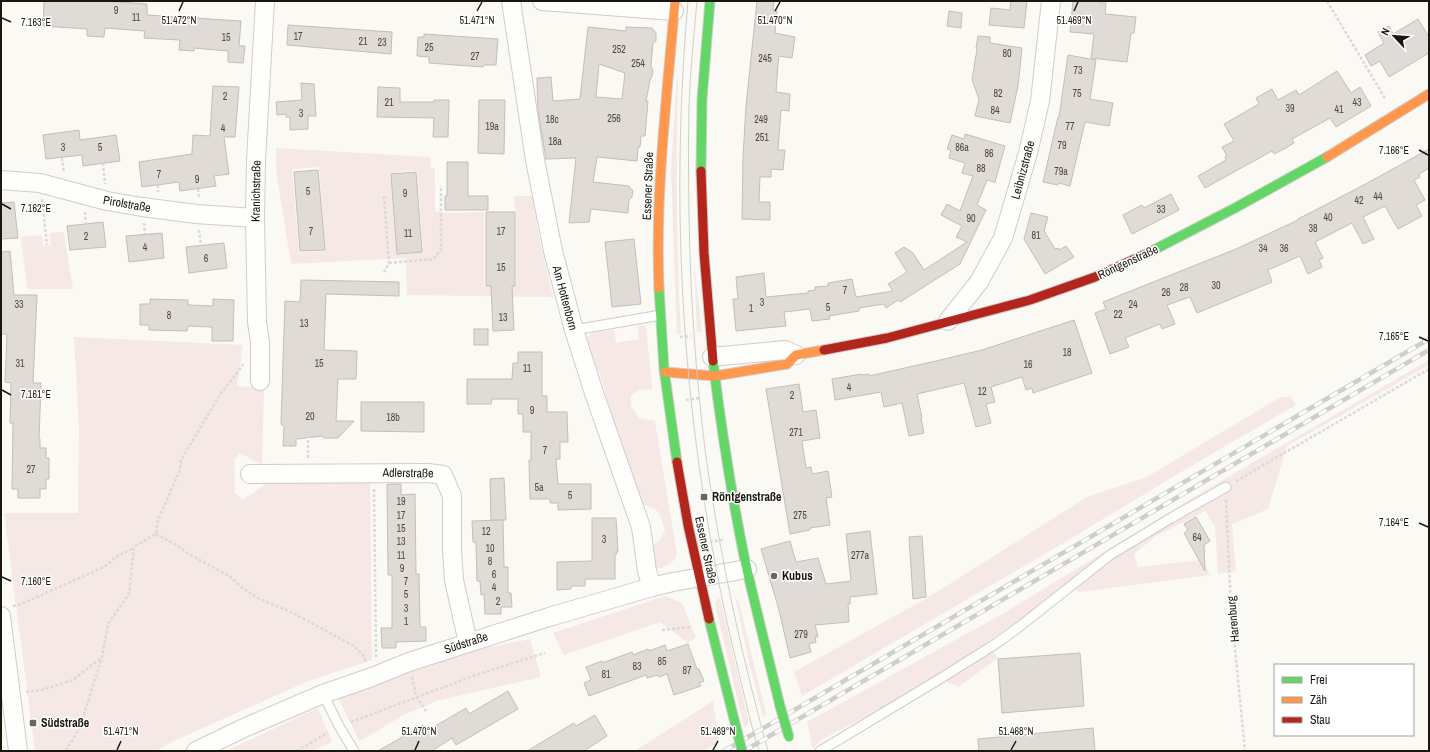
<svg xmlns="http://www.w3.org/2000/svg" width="1430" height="752" viewBox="0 0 1430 752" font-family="'Archivo Narrow',sans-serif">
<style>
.green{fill:#f5e8e5;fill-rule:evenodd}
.building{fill:#e0dbd6;stroke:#c2beb8;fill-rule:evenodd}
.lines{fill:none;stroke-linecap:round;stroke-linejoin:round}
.lane-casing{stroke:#cfcdc6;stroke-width:11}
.street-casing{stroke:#cfcdc6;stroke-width:20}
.fast-casing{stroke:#cfcdc6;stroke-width:11}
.slow-casing{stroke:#cfcdc6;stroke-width:11}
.jam-casing{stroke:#cfcdc6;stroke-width:11}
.path{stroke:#dbdad9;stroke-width:2.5;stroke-dasharray:3 2;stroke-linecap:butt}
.lane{stroke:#fefefd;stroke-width:9}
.street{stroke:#fefefd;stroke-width:18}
.fast{stroke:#63d668;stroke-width:9}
.slow{stroke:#ff974d;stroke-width:9}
.jam{stroke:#b3261e;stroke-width:9}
.tram{stroke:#cececc;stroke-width:1}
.rail-casing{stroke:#cececc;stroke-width:4.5}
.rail{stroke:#fff;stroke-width:3;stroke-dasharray:9;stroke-linecap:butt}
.fast-bridge-casing{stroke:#cfcdc6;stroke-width:11;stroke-linecap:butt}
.fast-bridge{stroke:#63d668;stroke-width:9}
.ticks{fill:none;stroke:#1a170e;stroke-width:1.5}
.poi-dot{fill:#68665e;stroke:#fff;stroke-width:1.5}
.labels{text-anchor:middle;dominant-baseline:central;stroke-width:3;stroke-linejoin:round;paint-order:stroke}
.number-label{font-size:10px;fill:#4c4840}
.street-label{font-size:12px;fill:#1a170e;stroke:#fff}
.poi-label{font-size:12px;font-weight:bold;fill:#1a170e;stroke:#fff;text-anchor:start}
.ticks-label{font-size:10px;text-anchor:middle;fill:#1a170e;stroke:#fff;stroke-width:3;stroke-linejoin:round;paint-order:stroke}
</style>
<rect width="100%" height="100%" fill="#faf9f4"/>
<g class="green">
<path d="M677 74 678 84C676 168 676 251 681 334H677L671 169Z"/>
<path d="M276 148 430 157 431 168H435V211L443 213 484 212V286H516V212L514 196H532L539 238 553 297 407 295 406 258 291 264 276 170ZM319 167 325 251 299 253 292 169ZM417 170 423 252 397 254 391 173Z"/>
<path d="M64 232 73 289H27L21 237 42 235 43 246 51 245 50 233Z"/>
<path d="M694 262 702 333 697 332Z"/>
<path d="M646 325 652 389 639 390 631 396V406L639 418 655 421 677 555C673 565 663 567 654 570L649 547 659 541 665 531C660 511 659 508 638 503L600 375 584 340 593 332 614 330 616 343 639 339 637 326Z"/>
<path d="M74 337 243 345 237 386 264 388 262 465 240 453 234 460 235 493 243 500 266 484 370 480 372 660 308 681 176 740 155 751H35L4 513H78L79 429Z"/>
<path d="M1429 360V365L1287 446 1268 509 1232 524 1236 571 1218 574 1215 526 1205 511 1156 536 1134 554 1138 567 1203 560 1210 575 1080 592 1068 586 986 643 998 658 958 687 937 677 869 715 821 740 813 749 807 722 999 616 1214 485Z"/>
<path d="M1291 396 1296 405 1191 466 1060 545 802 696 794 672 929 597 1087 497 1147 477 1279 398Z"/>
<path d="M665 596 682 603 696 638 688 643 660 622 564 655 553 633Z"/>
<path d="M735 596 739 603 766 714 763 716 749 662Z"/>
<path d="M720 598 749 724 744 727 715 604 717 600Z"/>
<path d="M530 639 541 677 436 701 403 715 376 732 359 741 338 697 466 652Z"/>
<path d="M713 701 719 742 704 751H635Z"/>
<path d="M318 708 332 742 313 751H226Z"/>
</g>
<g class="building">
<path d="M44 1H104L147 4V15L241 21 239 46H245L243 63 228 62V51L194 48V51L179 50 180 40 144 38 145 31 105 28 104 37 87 36V29L43 26Z"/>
<path d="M757 1H774L773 11H777L775 33 795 37 792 58 779 56 778 64 776 92 790 94 789 111 781 110 778 150H785L783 170 771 169V177H760L759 202H770V220L742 219 743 157 746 106Z"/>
<path d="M1011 1H1027L1024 28 989 25 991 8 1010 10Z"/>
<path d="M1073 1H1100V3H1106L1105 14 1136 17 1134 33H1131L1127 62 1091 58 1094 34 1070 32Z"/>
<path d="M949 11 962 13 961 28 947 26Z"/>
<path d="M1418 19 1429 37V53L1389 77 1380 61 1371 66 1365 55 1384 43 1378 32 1389 26 1393 34Z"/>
<path d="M288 25 392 32 391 54 287 45Z"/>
<path d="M588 27 626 31V27L652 28 656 33V41L653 43 651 66 653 71 652 76 650 80 646 101H648L645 136H641L640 147H638L637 161 597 157 593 182 629 186 633 191 632 197 629 200 628 213 591 209 589 222 569 223 576 158 546 159 538 111 537 78 551 77 553 101 580 99ZM599 64 625 73 622 99 596 97Z"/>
<path d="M424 34 498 39 496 65H484L483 67 429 63V57L417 56 418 37H424Z"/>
<path d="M978 36 990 37V43L1022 48 1018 86 1010 123 975 116 979 99 972 80 977 49 976 48Z"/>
<path d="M1068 55 1096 60 1090 99 1113 103 1109 126 1085 122 1070 186 1059 183 1058 185 1043 182 1058 117H1059Z"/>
<path d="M1337 71 1351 93 1360 87 1371 106 1336 127 1330 118 1292 139 1294 143 1286 148 1274 154 1272 151 1205 188 1198 176 1226 160 1225 157 1227 156 1222 147 1234 141 1224 124 1259 104 1256 98 1272 89 1278 100 1296 90 1299 95Z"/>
<path d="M301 83 314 84 316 116H308V129L290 130V117H286V114L277 115 276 102 302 100Z"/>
<path d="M213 86 239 87 235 137H224L229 174 214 176 216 186 180 191 179 182 142 187 139 162 192 154 193 135 210 136Z"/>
<path d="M378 87 400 88V102H434V100H449L448 137H433L434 118 377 117Z"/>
<path d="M479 100H505L504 154 478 153Z"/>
<path d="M79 130 80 140 116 135 120 161 83 166 82 155 46 159 43 135Z"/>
<path d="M965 134 1005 146 995 182 987 180 977 205 986 210 960 264 900 302 898 300 886 308 884 304 859 308V311L829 316 830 319 812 321 810 309 784 312 786 326 736 331 733 299H738L736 277 764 273 766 297 808 293V291L815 290V287L828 286V283L852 279 856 297 893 291 888 284 907 272 895 253 904 247 913 253 924 270 967 242 956 237 962 226 941 215 947 204 960 211 973 176 962 173 965 163 949 158 951 150 947 149 952 135 964 139Z"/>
<path d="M1429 149V168L1419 174 1420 177 1414 180 1425 200 1416 205 1422 216 1398 229 1385 206 1363 217 1374 239 1363 244 1352 223 1315 242 1323 258 1319 260 1322 267 1308 274 1300 256 1268 270 1272 282 1197 313 1190 297 1167 305 1175 324 1162 329 1160 324 1125 338 1129 347 1110 354 1095 313 1106 309 1103 302 1236 249 1298 220V219L1362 186Z"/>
<path d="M447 162H468V196H488V210H445V196H447Z"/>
<path d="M318 170 325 250 300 251 294 172Z"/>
<path d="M416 172 422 252 397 254 391 174Z"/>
<path d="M1171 194 1179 210 1132 234 1123 215 1142 205 1144 208Z"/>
<path d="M14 202 18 238 1 239V203Z"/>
<path d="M486 212H515V286H512L514 330 493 331 491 286H486Z"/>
<path d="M1031 213 1048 217 1044 231 1055 249 1058 248 1059 250 1066 246 1074 257 1045 274 1024 239Z"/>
<path d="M103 222 106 247 70 250 67 226Z"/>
<path d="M162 233 164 258 129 262 126 236Z"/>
<path d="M634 239 641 304 612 307 605 242Z"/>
<path d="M224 243 227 268 189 273 186 247Z"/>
<path d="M10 251 14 295H37L33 383H41L39 439H40V448H46V458H49V479H46V489H40V498H18V489H12L13 423H10L11 383 5 382 7 334H1V252Z"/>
<path d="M301 280 399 282V296L326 294 324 350 357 351 356 379H338L336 421H354L338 438H324L322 436 296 439V446H283L284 427 281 424 285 301 300 302Z"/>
<path d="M150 299 188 300V305L213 306V299L234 300 233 341H212V327L188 326 187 331 149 330V325H140V304H150Z"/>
<path d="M1074 320 1092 373 1033 393 1032 388 1026 390 1022 377 991 387 995 402 986 404 991 423 976 427 964 383 917 394 922 418H921L924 433 909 436 902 403 884 407 881 392 835 400 832 379 862 374V375L869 374V376L936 361 982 350Z"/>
<rect x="474" y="329" width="14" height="16"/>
<path d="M518 352H542V396H547V412H567L568 442H560V459H556L558 484H591V509L558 510V503H550V499H530L529 460H531V432H523V414H518V399H492L491 404H467V379H512L513 363H518Z"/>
<path d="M799 384 803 412 816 410 820 438 802 441 806 468 811 467 812 474 828 471 832 497 826 498 830 525 810 528V530L790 534 766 389Z"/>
<path d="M361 402H424V432L361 431Z"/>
<path d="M504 478 506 520H491L490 479Z"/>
<path d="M387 484H401V495L415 494 416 574H419L420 627H426V641L396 642V648H382L381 628H392V575H388Z"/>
<path d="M1196 517 1210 541 1204 545 1205 571 1184 533 1188 530 1184 524Z"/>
<path d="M592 518H616L618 552H616L617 554H615V579H585V586H571V589L557 590V562L592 561Z"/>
<path d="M503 520 504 567H508V593H511L512 607H501V614H485L484 594 481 595 480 581H477L476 542H473L472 521Z"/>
<path d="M870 531 877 594 850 597V604H848L849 622 815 625 818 637H815L816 642 809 644 811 652 790 658 779 610 761 549 790 541 796 562 818 558 826 584 851 581 846 534Z"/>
<path d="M922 536 926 597 913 599 909 537Z"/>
<path d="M688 644 697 669H699L704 681 699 683 701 686 674 695 667 674 659 677 658 675 647 678 646 675 589 696 584 683 591 680 586 667 602 661V663L632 652 633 655 648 649 649 651 665 645 667 651Z"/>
<path d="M1080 653 1084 706 1002 713 998 659Z"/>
<path d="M508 691 518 709 456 745 452 738 432 751H378L423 725 427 731 466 708 469 714Z"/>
<path d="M595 715 607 736 584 751H527L574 723 576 726Z"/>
<path d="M1093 728 1095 751H979L978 739Z"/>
</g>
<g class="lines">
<defs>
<g id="lane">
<path d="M574 330 661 315"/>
<path d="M323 694 339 726 354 751"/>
<path d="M820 751 938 680 997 643 1019 627 1110 555 1171 518 1226 487"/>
</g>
<g id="street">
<path d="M511 1 535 160 553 251 574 330 594 393 641 527 647 571 652 587"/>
<path d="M542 1 674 11"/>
<path d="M1 180 40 183 107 201 142 207 196 214 255 218"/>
<path d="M948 321 979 282 1003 238 1028 153 1040 101 1051 1"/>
<path d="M712 357 785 350 796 355"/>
<path d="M260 381V342L257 322 255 218 256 160 265 1"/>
<path d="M250 474 428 473 443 475 452 496V550L454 580 468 643"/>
<path d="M1 616 18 751"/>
<path d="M196 751 246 727 323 694 372 677 409 662 468 643 549 617 652 587 673 582 747 569"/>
</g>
<g id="fast">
<path d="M701 171 702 99 710 1"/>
<path d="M1148 253 1235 208 1327 157"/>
<path d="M659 288 664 369 677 462"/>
<path d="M713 361C721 427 731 491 744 556 755 606 768 656 780 706"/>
<path d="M709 619 737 731"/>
</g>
<g id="slow">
<path d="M1327 157 1429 94"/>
<path d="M659 288C655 192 667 97 675 1"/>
<path d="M665 372 715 376 787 364 796 355 824 350"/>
</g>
<g id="jam">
<path d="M701 171 704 253 713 361"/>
<path d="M824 350 887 338 1030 300 1095 277 1148 253"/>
<path d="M677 462 688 525 709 619"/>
</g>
</defs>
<use href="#lane" class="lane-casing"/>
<use href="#street" class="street-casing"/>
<use href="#fast" class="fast-casing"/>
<use href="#slow" class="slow-casing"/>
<use href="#jam" class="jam-casing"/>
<g class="path">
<path d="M1327 1 1386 100"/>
<path d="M62 158 64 173"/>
<path d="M103 163 105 184"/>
<path d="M158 185V192"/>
<path d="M198 189 199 198"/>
<path d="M384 196 389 263 384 272"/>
<path d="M42 199 47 245"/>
<path d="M85 212 86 224"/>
<path d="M144 223 145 234"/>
<path d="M199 230 201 245"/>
<path d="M389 263 433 259 441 250V186"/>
<path d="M680 337 691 336"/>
<path d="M686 400 699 398"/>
<path d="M308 458V428"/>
<path d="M1236 481 1429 369"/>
<path d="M374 489 376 658"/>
<path d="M1226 500 1231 608 1245 751"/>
<path d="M156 534 178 546 185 552 229 576 244 589 258 598 295 614 354 646 364 656 366 662"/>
<path d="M710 542 723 540"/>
<path d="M13 606 19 605 104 567 116 557 134 548"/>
<path d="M662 630 692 627"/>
<path d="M412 677 416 696 426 711"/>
<path d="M26 692 42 690 73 680 102 657"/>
<path d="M351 722 476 675 545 653"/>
<path d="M66 751 80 727 102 657 108 624 129 594 134 547 156 534 158 520 180 470 181 460 221 393 238 372 243 364"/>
<path d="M299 751 298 750 328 733"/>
</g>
<use href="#lane" class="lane"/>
<use href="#street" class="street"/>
<use href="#fast" class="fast"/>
<use href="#slow" class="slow"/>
<use href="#jam" class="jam"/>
<g class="tram">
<path d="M688 1C669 219 683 431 732 644 741 680 748 716 759 751"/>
<path d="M697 1C694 36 690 72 689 107 687 226 691 346 707 464 721 561 742 657 768 751"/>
</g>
<defs>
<g id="rail">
<path d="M724 751 1429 339"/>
<path d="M744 751 1429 350"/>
</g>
</defs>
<use href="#rail" class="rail-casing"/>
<use href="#rail" class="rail"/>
<defs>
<g id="fast-bridge">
<path d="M780 706 789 737"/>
<path d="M737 731 742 751"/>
</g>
</defs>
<use href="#fast-bridge" class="fast-bridge-casing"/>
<use href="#fast-bridge" class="fast-bridge"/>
</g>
<path class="ticks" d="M179 11 183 2M477 11 482 2M775 11 780 2M1074 11 1078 2M2 18 11 22M1419 150 1428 155M2 204 11 209M1419 337 1428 341M2 390 11 395M1419 523 1428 527M2 577 11 581M117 750 121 741M415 750 419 741M713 750 718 741M1011 750 1016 741"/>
<g class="poi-dot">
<rect x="700" y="493" width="8" height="8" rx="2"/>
<circle cx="774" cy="576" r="4"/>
<rect x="29" y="719" width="8" height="8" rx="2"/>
</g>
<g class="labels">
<g class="number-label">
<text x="116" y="10">9</text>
<text x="136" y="17">11</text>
<text x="298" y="36">17</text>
<text x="226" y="37">15</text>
<text x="363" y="41">21</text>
<text x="382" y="42">23</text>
<text x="429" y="47">25</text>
<text x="619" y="49">252</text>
<text x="1007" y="53">80</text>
<text x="475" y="56">27</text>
<text x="765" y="58">245</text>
<text x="638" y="63">254</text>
<text x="1078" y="70">73</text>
<text x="998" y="93">82</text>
<text x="1077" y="93">75</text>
<text x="225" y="96">2</text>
<text x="389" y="102">21</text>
<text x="1357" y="102">43</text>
<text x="1290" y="108">39</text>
<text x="1339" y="109">41</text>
<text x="995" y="110">84</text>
<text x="301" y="113">3</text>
<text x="614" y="118">256</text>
<text x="552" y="119">18c</text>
<text x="761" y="119">249</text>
<text x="492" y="126">19a</text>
<text x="1070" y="126">77</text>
<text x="223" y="128">4</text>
<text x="762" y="137">251</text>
<text x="555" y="141">18a</text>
<text x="1062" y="145">79</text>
<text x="63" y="147">3</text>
<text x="100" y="147">5</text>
<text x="962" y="147">86a</text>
<text x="989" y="153">86</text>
<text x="981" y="168">88</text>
<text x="1061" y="171">79a</text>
<text x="159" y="174">7</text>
<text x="197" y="179">9</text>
<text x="308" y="191">5</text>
<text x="405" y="193">9</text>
<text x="1378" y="196">44</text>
<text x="1359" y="200">42</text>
<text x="1161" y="209">33</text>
<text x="1328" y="217">40</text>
<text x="971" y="218">90</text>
<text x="1313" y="228">38</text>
<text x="311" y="231">7</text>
<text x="501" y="231">17</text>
<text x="408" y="233">11</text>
<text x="1036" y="235">81</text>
<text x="86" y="236">2</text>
<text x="145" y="247">4</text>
<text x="1263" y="248">34</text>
<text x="1284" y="248">36</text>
<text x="206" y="258">6</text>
<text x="501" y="267">15</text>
<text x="1216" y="285">30</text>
<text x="1184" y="287">28</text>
<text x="845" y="290">7</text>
<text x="1166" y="292">26</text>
<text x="762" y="302">3</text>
<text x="19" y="304">33</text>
<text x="1133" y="304">24</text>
<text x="828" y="307">5</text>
<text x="751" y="308">1</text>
<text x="1118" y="314">22</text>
<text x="169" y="315">8</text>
<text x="503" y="317">13</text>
<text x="304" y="323">13</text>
<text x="1067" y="352">18</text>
<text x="20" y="363">31</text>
<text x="319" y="363">15</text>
<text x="1028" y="364">16</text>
<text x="527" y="368">11</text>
<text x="849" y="387">4</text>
<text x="982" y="391">12</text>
<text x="792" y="395">2</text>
<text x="532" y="410">9</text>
<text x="310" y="416">20</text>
<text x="393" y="417">18b</text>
<text x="796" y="432">271</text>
<text x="545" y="450">7</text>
<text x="31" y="469">27</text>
<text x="539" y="487">5a</text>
<text x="570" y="495">5</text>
<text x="401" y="501">19</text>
<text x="401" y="515">17</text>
<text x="800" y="515">275</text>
<text x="401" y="528">15</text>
<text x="486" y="531">12</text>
<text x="1197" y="537">64</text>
<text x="604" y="539">3</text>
<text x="401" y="541">13</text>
<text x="490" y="548">10</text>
<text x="401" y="555">11</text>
<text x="860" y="555">277a</text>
<text x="490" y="561">8</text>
<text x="402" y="568">9</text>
<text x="494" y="574">6</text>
<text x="406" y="581">7</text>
<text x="494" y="587">4</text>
<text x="406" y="594">5</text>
<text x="498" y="601">2</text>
<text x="406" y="608">3</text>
<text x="406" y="621">1</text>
<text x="801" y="634">279</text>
<text x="662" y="661">85</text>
<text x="637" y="666">83</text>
<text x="687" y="670">87</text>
<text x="606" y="674">81</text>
</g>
<g class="street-label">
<text transform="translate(1023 170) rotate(-75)">Leibnizstraße</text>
<text transform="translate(648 186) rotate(-88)">Essener Straße</text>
<text transform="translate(256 191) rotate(-89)">Kranichstraße</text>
<text transform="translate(127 204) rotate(10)">Pirolstraße</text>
<text transform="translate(1128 262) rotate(-25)">Röntgenstraße</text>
<text transform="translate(565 298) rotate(75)">Am Hottenborn</text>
<text transform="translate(408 473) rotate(1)">Adlerstraße</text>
<text transform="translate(706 550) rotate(78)">Essener Straße</text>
<text transform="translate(1233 619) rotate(-95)">Harenburg</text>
<text transform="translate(466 643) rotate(-18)">Südstraße</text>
</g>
<g class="poi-label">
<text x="712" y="497">Röntgenstraße</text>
<text x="782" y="576">Kubus</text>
<text x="41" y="723">Südstraße</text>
</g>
</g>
<g class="ticks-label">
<text x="179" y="24">51.472°N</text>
<text x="477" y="24">51.471°N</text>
<text x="775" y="24">51.470°N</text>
<text x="1074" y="24">51.469°N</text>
<text x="36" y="26">7.163°E</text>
<text x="1394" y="154">7.166°E</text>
<text x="36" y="212">7.162°E</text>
<text x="1394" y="340">7.165°E</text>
<text x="36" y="398">7.161°E</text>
<text x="1394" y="526">7.164°E</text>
<text x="36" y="585">7.160°E</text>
<text x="121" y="735">51.471°N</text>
<text x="419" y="735">51.470°N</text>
<text x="718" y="735">51.469°N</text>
<text x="1016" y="735">51.468°N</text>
</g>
<rect width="1430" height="752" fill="none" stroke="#1a170e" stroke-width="4"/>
<rect x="1274" y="664" width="140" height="72" fill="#ffffff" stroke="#a3a29f"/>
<rect x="1282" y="677" width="20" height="6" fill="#63d668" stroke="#a3a29f"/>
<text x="1310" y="684" font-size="12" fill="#1a170e">Frei</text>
<rect x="1282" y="697" width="20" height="6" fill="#ff974d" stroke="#a3a29f"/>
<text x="1310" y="704" font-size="12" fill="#1a170e">Zäh</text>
<rect x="1282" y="717" width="20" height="6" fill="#b3261e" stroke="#a3a29f"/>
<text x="1310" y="724" font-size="12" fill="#1a170e">Stau</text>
<g transform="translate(1394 36) rotate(296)" stroke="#ffffff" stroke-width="3" paint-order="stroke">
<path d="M0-3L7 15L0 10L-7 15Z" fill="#1a170e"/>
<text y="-6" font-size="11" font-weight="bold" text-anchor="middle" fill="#1a170e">N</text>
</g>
</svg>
